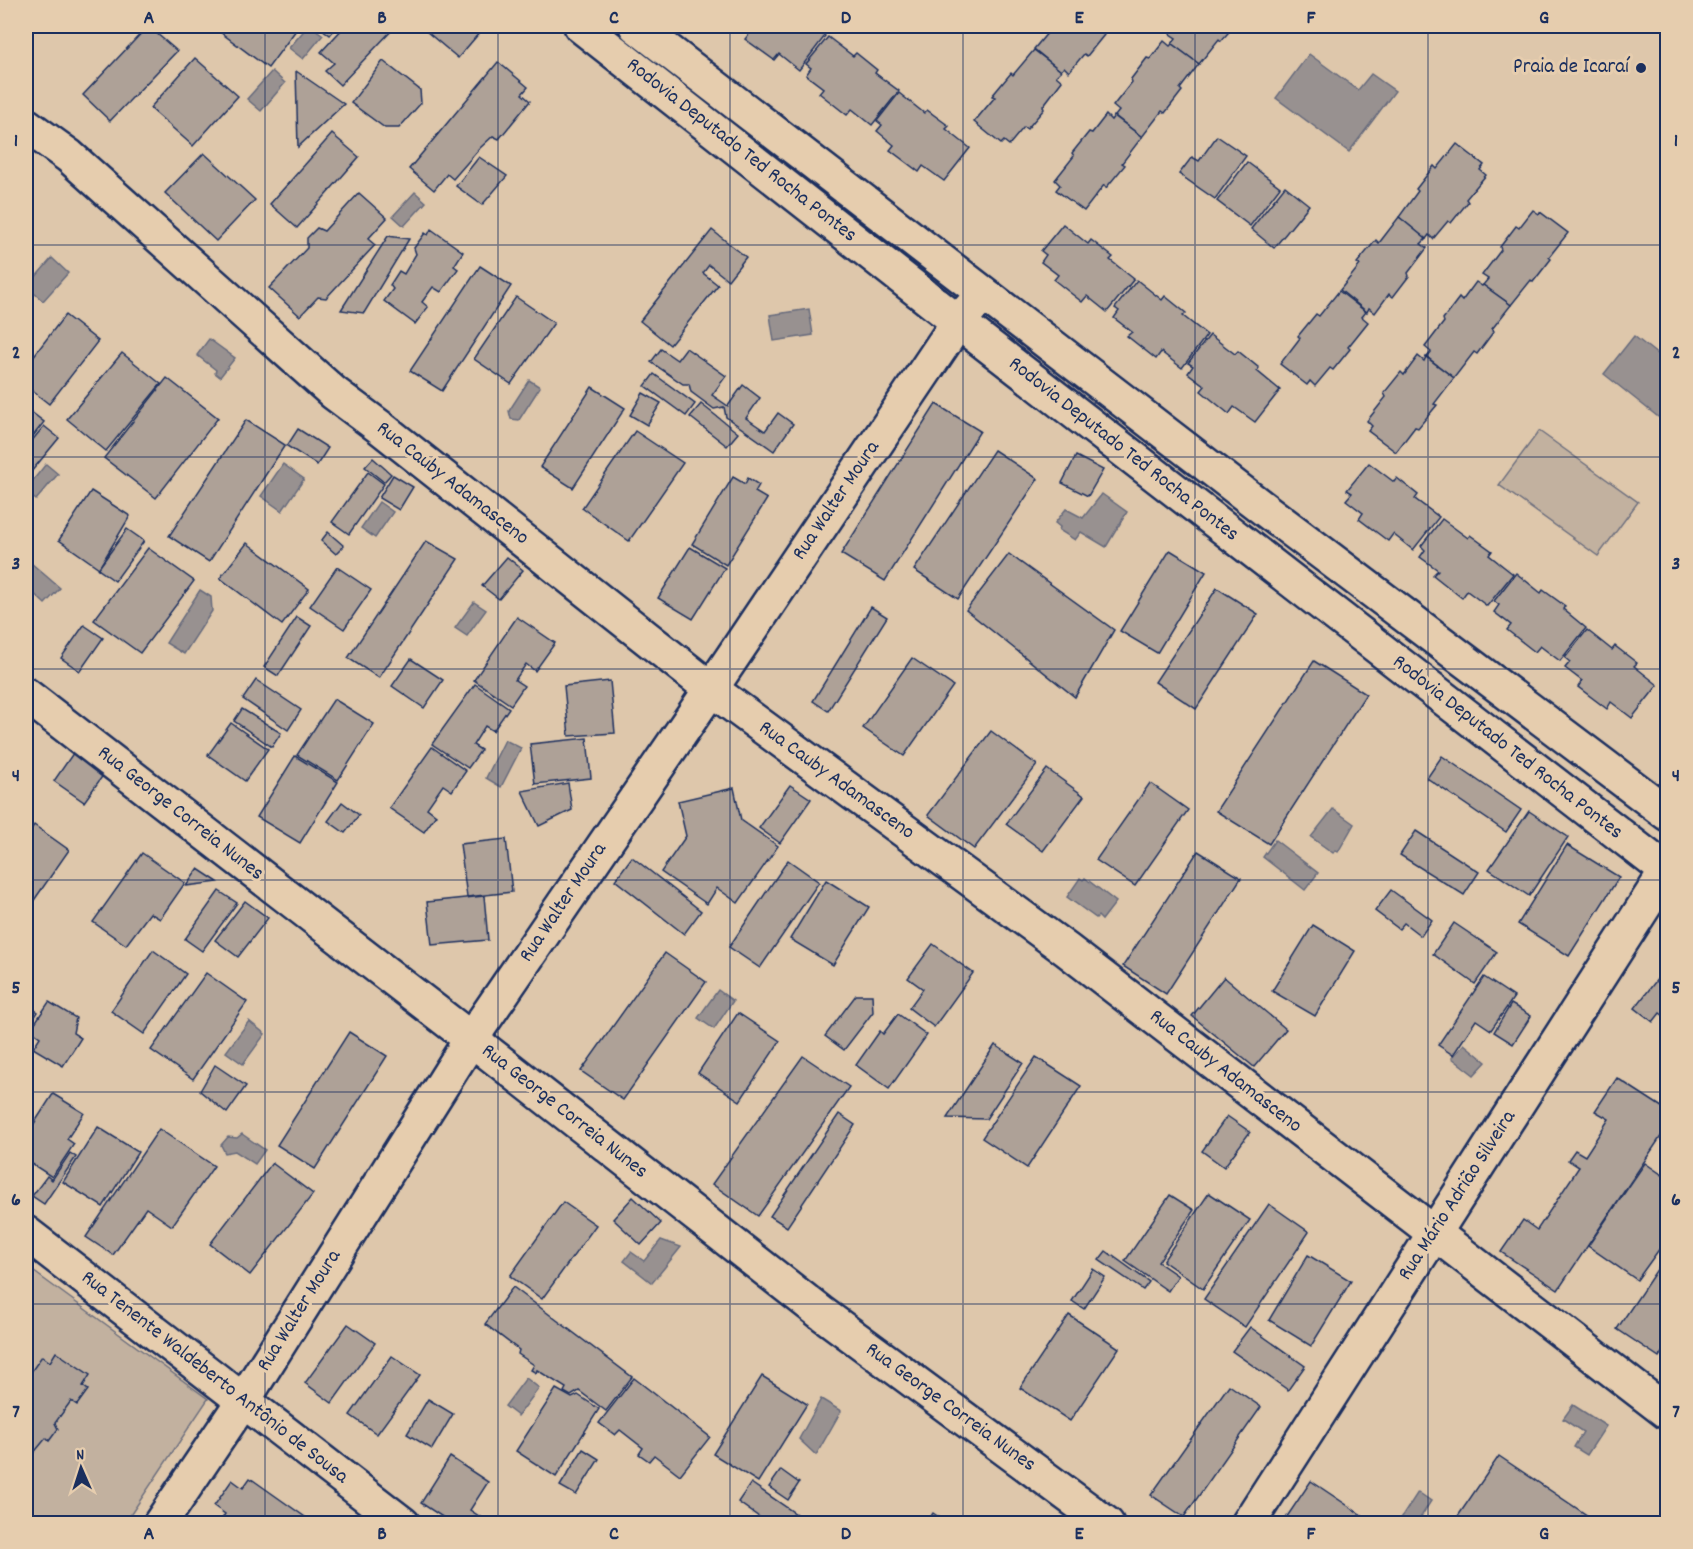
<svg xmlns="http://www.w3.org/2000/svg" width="1693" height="1549" viewBox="0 0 1693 1549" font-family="Dekko,sans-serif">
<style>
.green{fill:#c2b19f;stroke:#6e707e;stroke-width:1.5}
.water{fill:#989190;stroke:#666a7c;stroke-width:1.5}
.building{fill:#aea197;stroke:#1b2f5e;stroke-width:1.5}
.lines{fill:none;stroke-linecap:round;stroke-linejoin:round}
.minor-casing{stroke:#1b2f5e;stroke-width:38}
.major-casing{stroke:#1b2f5e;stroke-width:38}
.minor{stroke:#e6cdae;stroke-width:33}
.major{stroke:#e6cdae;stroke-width:33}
.grid{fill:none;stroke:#1b2f5e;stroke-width:1.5;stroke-opacity:0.55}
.poi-dot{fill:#1b2f5e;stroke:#e6cdae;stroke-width:2}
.labels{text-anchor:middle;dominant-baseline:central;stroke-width:6;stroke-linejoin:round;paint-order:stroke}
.poi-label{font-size:21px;fill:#1b2f5e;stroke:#e6cdae;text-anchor:end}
.street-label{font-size:21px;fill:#1b2f5e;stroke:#e6cdae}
.neatline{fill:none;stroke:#1b2f5e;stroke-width:2}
.grid-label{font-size:20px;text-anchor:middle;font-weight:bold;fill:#1b2f5e}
</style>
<rect width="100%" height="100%" fill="#dec7ab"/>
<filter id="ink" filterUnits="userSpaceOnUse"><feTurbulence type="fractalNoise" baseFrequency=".0167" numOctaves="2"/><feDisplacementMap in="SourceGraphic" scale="12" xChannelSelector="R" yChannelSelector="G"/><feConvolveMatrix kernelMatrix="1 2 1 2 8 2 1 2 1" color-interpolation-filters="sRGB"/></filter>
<g filter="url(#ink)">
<g class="green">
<path d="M1539 431 1638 502 1598 556 1499 485Z"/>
<path d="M26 1266 208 1399 125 1523H26Z"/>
</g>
<g class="water">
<path d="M308 26H311L323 35 303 59 289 48Z"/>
<path d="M1309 54 1358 90 1371 74 1395 91 1349 152 1276 98Z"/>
<path d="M272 71 285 83 261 111 247 99Z"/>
<path d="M415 192 426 202 404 226 393 216Z"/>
<path d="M52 258 68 273 43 301 27 287Z"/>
<path d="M809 309 813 335 774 341 770 315Z"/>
<path d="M1634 336 1667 362V424L1604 374Z"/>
<path d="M209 339 235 358 220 377 215 373 216 370 197 355Z"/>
<path d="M529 380 540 387 519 420 511 419 509 411Z"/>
<path d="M46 464 58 474 36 500 26 492V489Z"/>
<path d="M283 464 304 479 282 511 261 496Z"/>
<path d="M1102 494 1127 512 1106 547 1081 532 1075 540 1059 530 1060 527 1055 523 1066 509 1083 518Z"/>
<path d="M379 502 393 512 375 538 361 528Z"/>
<path d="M31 563 60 588 45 604 26 586V569Z"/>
<path d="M200 590 211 597 212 611 184 654 166 643Z"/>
<path d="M474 602 486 610 467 636 455 628Z"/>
<path d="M505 740 521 748 501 787 486 778Z"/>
<path d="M1333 809 1354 824 1338 852 1335 850 1333 853 1311 837Z"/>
<path d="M1275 840 1318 873 1305 890 1263 857Z"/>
<path d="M1080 878 1083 880 1085 878 1116 902 1102 920 1098 916 1096 918 1067 897Z"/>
<path d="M718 990 733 1001 714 1029 698 1018Z"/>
<path d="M249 1021 265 1034 243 1064 226 1052Z"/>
<path d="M1464 1044 1486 1062 1474 1075 1452 1058Z"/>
<path d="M242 1134 265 1150 255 1164 235 1151 225 1153 221 1145 228 1137 237 1138Z"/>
<path d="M661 1240 681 1247 652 1283 624 1261 631 1252 644 1261Z"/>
<path d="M526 1378 539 1388 518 1416 505 1406Z"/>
<path d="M821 1399 841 1411 816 1455 799 1439Z"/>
<path d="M1573 1405 1606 1426 1587 1455 1574 1447 1583 1432 1563 1419Z"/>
<path d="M1418 1492 1431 1501 1417 1523H1405L1400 1520Z"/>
</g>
<g class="building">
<path d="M148 26 177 51 110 121 83 95Z"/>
<path d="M228 26H299L268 68 220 32Z"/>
<path d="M318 26H337L330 35Z"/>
<path d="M345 26H396L340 85 325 71 334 63 321 52Z"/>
<path d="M420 26H472L480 32 458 58Z"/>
<path d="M740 26H811L825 36 799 70 779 54 774 60 745 39 750 33Z"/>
<path d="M1053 26H1108L1102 33 1104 35 1087 56 1084 54 1069 72 1064 67 1061 71 1034 49Z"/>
<path d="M1176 26H1234L1221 41 1219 39 1199 64 1172 44 1176 38 1170 34Z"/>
<path d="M828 37 853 56 856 53 877 70 875 73 899 91 872 125 852 109 847 115 819 93 823 88 806 75 811 68 806 64Z"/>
<path d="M1164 41 1170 46 1172 44 1199 64 1180 89 1182 91 1165 113 1162 111 1142 137 1115 116 1119 111 1113 106 1132 82 1131 79 1147 58 1150 59Z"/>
<path d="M1034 50 1061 71 1056 76 1062 81 1043 106 1044 109 1027 129 1024 127 1009 145 1004 141 1001 144 974 122 995 97 992 96 1011 73 1013 75Z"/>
<path d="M195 58 238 96 193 146 150 108Z"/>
<path d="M383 61 420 90 421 103 399 128H385L351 103Z"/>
<path d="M498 62 528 87 522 94 530 101 499 139 493 136 480 148 453 179 447 174 434 190 409 169Z"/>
<path d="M296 71 344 104 298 147Z"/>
<path d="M899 93 924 113 927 110 949 126 946 129 970 148 944 181 923 166 919 172 890 150 894 145 877 131 882 125 877 121Z"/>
<path d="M1106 115 1111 120 1114 116 1142 137 1122 163 1125 165 1106 188 1104 185 1084 211 1056 190 1060 185 1055 180 1074 156 1072 153 1089 132 1092 133Z"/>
<path d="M332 134 359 157 297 228 270 204Z"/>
<path d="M1217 136 1246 156 1215 199 1179 174 1192 157 1199 161Z"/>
<path d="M1457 144 1484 165 1480 170 1486 175 1466 199 1468 202 1451 223 1448 221 1433 239 1429 235 1426 239 1399 217 1418 191 1416 189 1434 166 1437 169Z"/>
<path d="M204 153 255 200 216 241 165 193Z"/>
<path d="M479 157 507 176 482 205 456 186Z"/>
<path d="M1247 162 1280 187 1250 226 1217 201Z"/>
<path d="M1285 186 1309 205 1274 248 1251 229Z"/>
<path d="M359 193 387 218 368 239 375 245 326 298 318 297 300 316 269 288 307 248V238L317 228 324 231Z"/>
<path d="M1533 210 1539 214 1540 212 1568 233 1549 257 1551 259 1533 282 1531 280 1511 305 1483 285 1488 279 1482 275 1501 250 1500 247 1516 226 1519 228Z"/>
<path d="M1399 217 1426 239 1421 244 1427 248 1408 273 1409 276 1393 297 1389 294 1375 313 1369 308 1367 312 1340 290 1360 265 1357 263 1376 240 1379 243Z"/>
<path d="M1063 224 1088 244 1091 240 1113 257 1110 260 1134 279 1107 312 1087 296 1082 302 1054 280 1058 275 1041 262 1046 255 1041 251Z"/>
<path d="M431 229 463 252 454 266 458 269 441 292 433 287 422 302 428 307 415 324 384 301 393 289 390 285 399 271 404 274 416 254 414 248 425 233 428 235Z"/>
<path d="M712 230 746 257 728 280 709 265 703 273 718 285 670 345 640 321Z"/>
<path d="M388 236 409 239 364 313 341 310Z"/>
<path d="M480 266 511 286 442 391 410 371Z"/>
<path d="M1137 280 1162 300 1165 296 1186 313 1183 316 1207 335 1182 368 1161 352 1156 359 1127 336 1132 332 1114 318 1119 311 1115 308Z"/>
<path d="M1476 282 1482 286 1483 285 1511 305 1492 329 1494 331 1477 354 1474 352 1454 378 1427 357 1431 352 1425 347 1444 322 1443 319 1459 298 1462 301Z"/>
<path d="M1339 291 1366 312 1362 317 1368 322 1348 347 1350 349 1333 370 1330 368 1315 386 1310 381 1307 385 1280 364 1300 338 1298 336 1316 314 1319 316Z"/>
<path d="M516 297 554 323 511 384 474 359Z"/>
<path d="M65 315 98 341 49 404 26 386V366Z"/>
<path d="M1210 335 1235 354 1238 351 1259 368 1257 371 1280 390 1255 422 1234 407 1229 414 1201 391 1205 386 1188 373 1193 366 1188 363Z"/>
<path d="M686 348 726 376 712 395 728 406 743 385 760 398 746 418 765 431 778 413 793 424 774 451 726 417 724 407 714 409 691 392 689 384H683L651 362 661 349 677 360Z"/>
<path d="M122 353 161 384 106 451 67 419Z"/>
<path d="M1418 356 1424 361 1426 357 1454 378 1434 404 1437 405 1418 428 1415 427 1396 452 1368 431 1372 426 1367 421 1386 397 1384 393 1401 372 1404 375Z"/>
<path d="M654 374 695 404 686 416 645 386Z"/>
<path d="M167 378 218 418 156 498 104 458Z"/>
<path d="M592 387 625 408 573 488 540 467Z"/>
<path d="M643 393 661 403 647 425 630 415Z"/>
<path d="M701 404 738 433 727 446 690 417Z"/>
<path d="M936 404 980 431 885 581 841 554Z"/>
<path d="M26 408 44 422 26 445Z"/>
<path d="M246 420 285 445 209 562 169 536Z"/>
<path d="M44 426 59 438 26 478V448Z"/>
<path d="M298 429 328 448 317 465 287 446Z"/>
<path d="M635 431 683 463 629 541 582 508Z"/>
<path d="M994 450 1038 479 958 599 914 570Z"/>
<path d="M1076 456 1103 470 1088 496 1062 483Z"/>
<path d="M373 458 391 474 384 482 365 467Z"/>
<path d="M1369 463 1394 482 1397 478 1418 495 1415 499 1439 517 1413 550 1393 534 1388 541 1359 519 1363 513 1346 500 1352 493 1347 490Z"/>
<path d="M368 472 384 484 349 534 332 522Z"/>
<path d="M393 475 413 487 399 510 379 498Z"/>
<path d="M733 477 745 484 748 478 759 485 755 492 767 499 726 565 692 544Z"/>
<path d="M91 491 130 516 99 568 59 540Z"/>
<path d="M1442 519 1468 538 1470 535 1492 551 1489 555 1513 574 1487 606 1467 591 1462 598 1433 575 1438 570 1420 557 1425 550 1421 546Z"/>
<path d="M127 529 144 541 115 581 98 569Z"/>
<path d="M328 532 344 546 336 554 321 541Z"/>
<path d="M426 541 458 559 379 678 348 658Z"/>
<path d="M247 543 309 589 282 625 220 578Z"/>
<path d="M690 547 725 568 693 619 658 598Z"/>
<path d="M148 548 194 581 140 653 94 620Z"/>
<path d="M1170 550 1206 572 1157 653 1120 631Z"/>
<path d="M1009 554 1114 630 1075 697 966 610Z"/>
<path d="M507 557 523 570 499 599 482 586Z"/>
<path d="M337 567 371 590 344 629 310 606Z"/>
<path d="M1516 573 1541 593 1543 590 1565 606 1563 609 1586 628 1560 661 1540 646 1535 652 1507 630 1511 625 1494 612 1499 605 1494 601Z"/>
<path d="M1217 588 1258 614 1196 709 1155 682Z"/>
<path d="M871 607 887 617 828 711 813 701Z"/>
<path d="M297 617 311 626 278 676 264 667Z"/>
<path d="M517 617 555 643 535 671 526 664 515 680 524 686 511 705 474 680Z"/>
<path d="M84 625 103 638 80 671 61 658Z"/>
<path d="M1587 630 1612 650 1615 646 1637 663 1634 666 1658 685 1632 718 1611 702 1607 709 1578 687 1582 681 1565 668 1570 662 1565 658Z"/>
<path d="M912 658 953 686 904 756 863 728Z"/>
<path d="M411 659 443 680 424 708 392 686Z"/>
<path d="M1314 661 1366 694 1269 844 1216 811Z"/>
<path d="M256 680 301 710 288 730 243 699Z"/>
<path d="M610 681 615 733 569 736 564 686Z"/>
<path d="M475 684 509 708 493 731 485 726 473 745 481 750 468 768 432 744Z"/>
<path d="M334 699 374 724 338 780 297 755Z"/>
<path d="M242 709 281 733 272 747 234 721Z"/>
<path d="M231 723 268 749 245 781 208 755Z"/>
<path d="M991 731 1037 765 974 849 928 815Z"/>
<path d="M587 738 591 778 535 784 530 744Z"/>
<path d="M78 746 109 767 84 802 54 781Z"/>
<path d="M432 747 466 771 452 791 443 785 427 808 436 815 424 832 389 808Z"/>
<path d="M295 756 338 782 300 843 257 817Z"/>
<path d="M1442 756 1521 810 1506 832 1427 778Z"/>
<path d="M1047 769 1084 796 1043 851 1006 824Z"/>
<path d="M568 783 572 810 539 826 522 791Z"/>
<path d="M1150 783 1188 810 1135 886 1096 860Z"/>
<path d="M790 785 811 799 780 843 759 828Z"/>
<path d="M734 788 741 820 778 846 738 903 717 888 707 904 661 872 686 836 678 801Z"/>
<path d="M342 802 359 815 345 833 328 821Z"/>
<path d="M1529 811 1568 837 1529 896 1489 869Z"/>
<path d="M34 825 69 850 30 906 26 902V837Z"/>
<path d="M1416 831 1479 872 1464 895 1400 855Z"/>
<path d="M506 839 512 892 467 897 460 844Z"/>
<path d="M1567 845 1619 877 1569 956 1518 924Z"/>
<path d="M1198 851 1241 878 1166 994 1123 966Z"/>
<path d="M142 853 185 883 160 919 150 913 126 945 93 922Z"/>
<path d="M632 857 701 911 684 934 615 880Z"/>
<path d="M788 860 819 882 760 968 729 947Z"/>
<path d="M198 869 218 882 186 886Z"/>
<path d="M826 880 869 907 833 965 790 939Z"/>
<path d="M1391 890 1432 920 1421 936 1404 923 1399 929 1375 911Z"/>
<path d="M219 891 237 903 202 951 185 939Z"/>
<path d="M484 896 488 940 432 945 427 902Z"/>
<path d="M245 901 268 918 238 957 215 940Z"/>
<path d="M1454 923 1497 952 1475 984 1433 954Z"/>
<path d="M1313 925 1355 951 1315 1016 1272 991Z"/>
<path d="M933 944 973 973 934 1027 909 1008 923 989 908 978Z"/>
<path d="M153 950 186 974 144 1034 111 1011Z"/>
<path d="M665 953 706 982 623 1100 581 1071Z"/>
<path d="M1668 965V1019L1660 1013 1653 1022 1635 1008Z"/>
<path d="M206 973 247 1002 193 1079 151 1050Z"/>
<path d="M1224 977 1286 1029 1254 1067 1192 1016Z"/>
<path d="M1484 977 1514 997 1491 1030 1476 1020 1453 1055 1438 1045Z"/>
<path d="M856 995H872L873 1012 844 1050 825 1036Z"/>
<path d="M49 1002 76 1018 73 1033 81 1038 63 1066 33 1048 40 1037 30 1030Z"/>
<path d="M1511 1004 1531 1016 1513 1044 1494 1032Z"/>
<path d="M29 1006 38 1012 26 1030V1010Z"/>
<path d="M738 1013 780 1041 740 1101 698 1073Z"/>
<path d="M898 1014 927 1035 889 1089 856 1065 880 1031 883 1034Z"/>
<path d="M349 1032 387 1056 315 1169 277 1145Z"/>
<path d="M995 1045 1023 1063 986 1119 947 1118Z"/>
<path d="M803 1056 849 1087 758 1216 712 1184Z"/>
<path d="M1036 1057 1081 1086 1027 1168 982 1138Z"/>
<path d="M215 1065 246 1086 227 1113 200 1091Z"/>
<path d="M1617 1078 1668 1111V1126L1558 1290 1501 1252 1523 1220 1537 1230 1579 1167 1568 1160 1575 1150 1585 1156 1609 1119 1595 1111Z"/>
<path d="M53 1094 84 1113 67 1139 74 1144 52 1177 26 1160V1136Z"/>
<path d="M839 1114 855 1125 787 1227 770 1216Z"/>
<path d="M1227 1116 1250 1132 1224 1167 1202 1151Z"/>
<path d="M98 1127 138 1152 103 1207 63 1182Z"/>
<path d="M159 1129 214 1166 172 1226 146 1208 113 1255 86 1237Z"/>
<path d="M70 1153 76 1157 44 1204 32 1196 47 1176 52 1180Z"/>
<path d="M272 1163 313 1194 250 1275 210 1244Z"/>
<path d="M1645 1163 1668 1179V1237L1637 1280 1588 1246Z"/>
<path d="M1209 1193 1250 1220 1203 1289 1163 1261Z"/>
<path d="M1170 1195 1194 1210 1158 1262 1178 1276 1168 1291 1125 1261Z"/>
<path d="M633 1197 661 1223 641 1245 613 1219Z"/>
<path d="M563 1202 596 1225 542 1299 510 1276Z"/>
<path d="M1269 1204 1309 1232 1245 1327 1204 1299Z"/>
<path d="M1106 1251 1149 1282 1143 1290 1099 1260Z"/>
<path d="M1668 1253V1344L1659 1357 1617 1329Z"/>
<path d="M1308 1255 1351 1281 1311 1346 1269 1320Z"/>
<path d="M1093 1269 1105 1277 1084 1309 1072 1301Z"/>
<path d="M513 1287 632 1377 606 1411 579 1391 571 1396 564 1392 566 1388 537 1370 536 1373 531 1370 534 1365 518 1354 519 1350 485 1324Z"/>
<path d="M1069 1315 1119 1348 1070 1421 1020 1388Z"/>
<path d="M348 1324 375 1343 332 1403 305 1383Z"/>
<path d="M1250 1327 1305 1366 1288 1390 1232 1351Z"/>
<path d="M56 1352 90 1375 83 1386 88 1390 77 1405 71 1401 55 1423 58 1429 49 1441 46 1438 27 1461 32 1467 26 1477V1379L42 1356 50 1362Z"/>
<path d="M392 1356 420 1375 377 1434 350 1415Z"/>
<path d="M762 1376 807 1404 758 1482 713 1454Z"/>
<path d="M634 1378 710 1437 680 1475 654 1455 649 1461 639 1454 643 1448 620 1430 615 1435 599 1423Z"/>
<path d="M1229 1385 1261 1407 1184 1517 1151 1495Z"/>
<path d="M556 1389 572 1398 578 1395 599 1409 556 1477 516 1451Z"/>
<path d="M428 1399 453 1414 432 1449 407 1434Z"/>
<path d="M583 1449 599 1459 576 1495 560 1486Z"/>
<path d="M1499 1456 1600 1524H1495L1491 1521 1490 1524H1464L1456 1519Z"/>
<path d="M450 1457 488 1482 470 1510 491 1524H453L421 1503Z"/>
<path d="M781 1470 799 1483 788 1500 769 1487Z"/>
<path d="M250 1478 315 1524H219L225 1514 214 1506 232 1480 243 1488Z"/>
<path d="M1311 1481 1366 1518 1362 1524H1288L1284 1521Z"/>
<path d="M751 1483 796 1514 790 1524H769L738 1502Z"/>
<path d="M933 1513 949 1524H926Z"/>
</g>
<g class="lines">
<defs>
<g id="minor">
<path d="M26 125 69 156 334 393 381 428 711 689 1067 950 1668 1413"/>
<path d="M26 695 471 1039 820 1312 1107 1524"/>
<path d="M26 1233 403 1524"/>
<path d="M160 1524 243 1401 471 1039 711 689 958 322 983 294"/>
<path d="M1248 1524 1668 869"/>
</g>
<g id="major">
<path d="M581 26 958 322 1668 872"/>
<path d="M636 26 1260 506 1668 814"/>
</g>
</defs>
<use href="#minor" class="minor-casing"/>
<use href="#major" class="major-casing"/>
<use href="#minor" class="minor"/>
<use href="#major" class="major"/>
</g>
</g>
<path class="grid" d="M265 26V1524M498 26V1524M730 26V1524M963 26V1524M1195 26V1524M1428 26V1524M26 245H1668M26 457H1668M26 669H1668M26 880H1668M26 1092H1668M26 1304H1668"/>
<circle class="poi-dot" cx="1641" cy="68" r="6"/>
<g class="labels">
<g class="poi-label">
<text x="1629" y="68">Praia de Icaraí</text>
</g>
<g class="street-label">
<text transform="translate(741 151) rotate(38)">Rodovia Deputado Ted Rocha Pontes</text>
<text transform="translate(1123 450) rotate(38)">Rodovia Deputado Ted Rocha Pontes</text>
<text transform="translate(452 484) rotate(38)">Rua Cauby Adamasceno</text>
<text transform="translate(837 501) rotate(-56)">Rua Walter Moura</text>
<text transform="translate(1507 748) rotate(38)">Rodovia Deputado Ted Rocha Pontes</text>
<text transform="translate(836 781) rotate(36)">Rua Cauby Adamasceno</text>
<text transform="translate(180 814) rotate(38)">Rua George Correia Nunes</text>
<text transform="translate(564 903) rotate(-56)">Rua Walter Moura</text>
<text transform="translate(1225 1072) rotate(38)">Rua Cauby Adamasceno</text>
<text transform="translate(564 1112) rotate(38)">Rua George Correia Nunes</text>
<text transform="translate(1458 1196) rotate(-57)">Rua Mário Adrião Silveira</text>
<text transform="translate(300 1311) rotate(-58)">Rua Walter Moura</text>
<text transform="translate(214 1378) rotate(38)">Rua Tenente Waldeberto Antônio de Sousa</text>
<text transform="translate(950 1408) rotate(36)">Rua George Correia Nunes</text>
</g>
</g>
<rect width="1693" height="1549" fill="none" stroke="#e6cdae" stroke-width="66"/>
<g transform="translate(81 1468) rotate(357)" stroke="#e6cdae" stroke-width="4.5" paint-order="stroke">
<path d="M0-4.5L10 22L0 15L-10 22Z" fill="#1b2f5e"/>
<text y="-9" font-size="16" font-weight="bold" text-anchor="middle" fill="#1b2f5e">N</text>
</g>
<rect x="33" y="33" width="1627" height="1483" class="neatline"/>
<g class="grid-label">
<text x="149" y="23">A</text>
<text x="382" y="23">B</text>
<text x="614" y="23">C</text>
<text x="846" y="23">D</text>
<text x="1079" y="23">E</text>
<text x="1311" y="23">F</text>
<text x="1544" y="23">G</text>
<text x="16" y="146">1</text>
<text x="1676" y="146">1</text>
<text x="16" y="358">2</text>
<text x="1676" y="358">2</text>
<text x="16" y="569">3</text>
<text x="1676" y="569">3</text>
<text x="16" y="781">4</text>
<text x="1676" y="781">4</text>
<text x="16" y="993">5</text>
<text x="1676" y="993">5</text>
<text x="16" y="1205">6</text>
<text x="1676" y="1205">6</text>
<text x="16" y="1417">7</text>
<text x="1676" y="1417">7</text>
<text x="149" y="1539">A</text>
<text x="382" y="1539">B</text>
<text x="614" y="1539">C</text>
<text x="846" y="1539">D</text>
<text x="1079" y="1539">E</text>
<text x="1311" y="1539">F</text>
<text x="1544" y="1539">G</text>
</g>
</svg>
